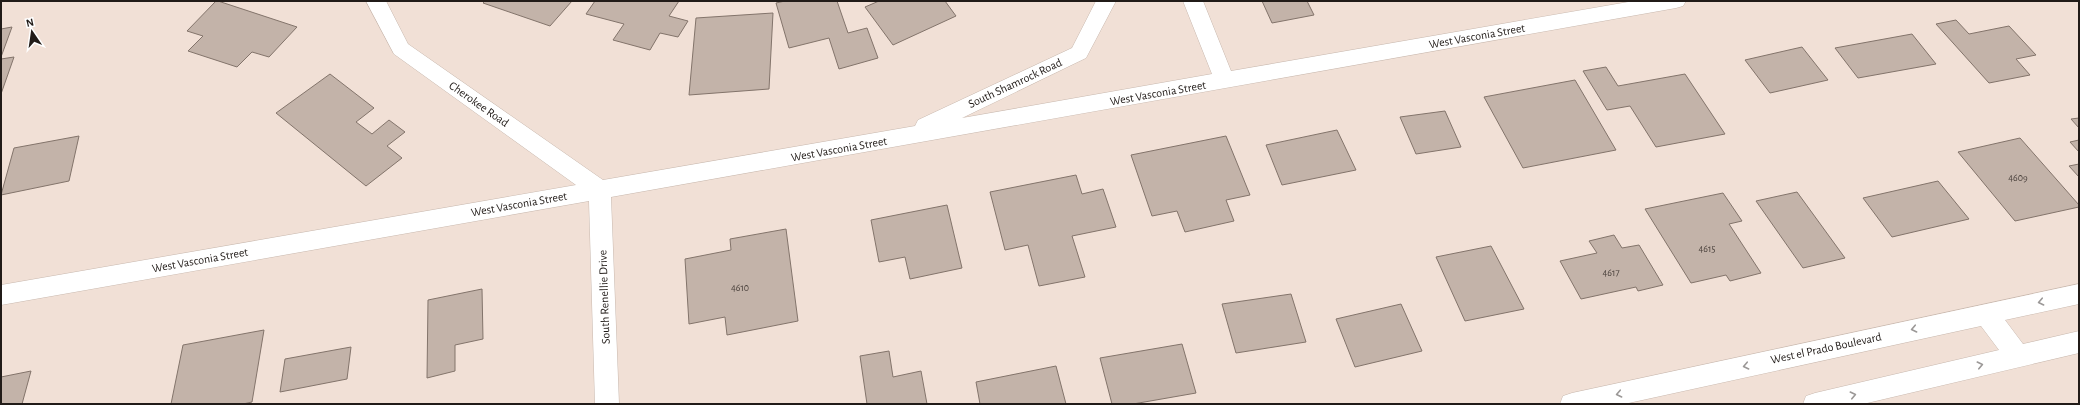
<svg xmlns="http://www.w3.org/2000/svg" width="2080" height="405" viewBox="0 0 2080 405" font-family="'Alegreya Sans',sans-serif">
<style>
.building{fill:#c3b3a9;stroke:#83746b}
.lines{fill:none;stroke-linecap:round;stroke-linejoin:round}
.street-casing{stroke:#c8b8ae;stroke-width:1}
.secondary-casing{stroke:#c8b8ae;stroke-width:1}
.street{fill:#fff;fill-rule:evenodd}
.secondary{fill:#fff;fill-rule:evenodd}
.oneway{stroke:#9b9897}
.labels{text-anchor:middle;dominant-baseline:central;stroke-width:3.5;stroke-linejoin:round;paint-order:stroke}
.number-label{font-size:10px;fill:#4a413c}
.street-label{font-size:12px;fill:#211b18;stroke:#fff}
</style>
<rect width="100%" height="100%" fill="#f1e0d6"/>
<g class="building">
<path d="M216 1H218L297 27 269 57 252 52 237 67 188 51 203 36 187 31Z"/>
<path d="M485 1H572L550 26 483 3Z"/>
<path d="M595 1H679L669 16 688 21 678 37 660 33 650 50 613 40 624 24 586 14Z"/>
<path d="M785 1H837L848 33 867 28 878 58 839 69 829 38 789 48 776 3Z"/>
<path d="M879 1H945L956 16 893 45 865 7Z"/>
<path d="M1262 1H1307L1314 15 1272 23Z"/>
<path d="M773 13 769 89 689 95 696 18Z"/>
<path d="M1956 20 1969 34 2009 26 2036 55 2016 59 2030 75 1989 83 1936 24Z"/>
<path d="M12 27 1 57V29Z"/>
<path d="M1912 34 1936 64 1858 78 1835 48Z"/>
<path d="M1802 47 1828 80 1770 93 1745 60Z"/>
<path d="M14 57 1 94V59Z"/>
<path d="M1606 67 1618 86 1685 74 1725 134 1656 147 1630 106 1607 110 1583 71Z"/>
<path d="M330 74 374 108 356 122 372 134 389 120 405 132 387 146 402 158 366 186 276 113Z"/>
<path d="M1575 80 1616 150 1523 168 1484 97Z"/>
<path d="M1445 111 1461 147 1416 154 1400 117Z"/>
<path d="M2079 118V128L2071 119Z"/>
<path d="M1337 130 1356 170 1282 185 1266 145Z"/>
<path d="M79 136 69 181 1 195 14 148Z"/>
<path d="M1226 136 1250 195 1226 200 1234 221 1185 232 1177 211 1152 216 1131 155Z"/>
<path d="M2020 138 2079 205V207L2015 221 1958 152Z"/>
<path d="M2079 140V152L2070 142Z"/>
<path d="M2079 164V177L2069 166Z"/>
<path d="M1076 175 1082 194 1103 189 1116 227 1072 236 1085 277 1039 286 1028 245 1005 250 990 192Z"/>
<path d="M1938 181 1969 219 1892 237 1863 198Z"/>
<path d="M1797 192 1845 258 1803 268 1756 201Z"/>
<path d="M1723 193 1742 221 1729 224 1761 273 1730 281 1726 275 1691 283 1645 209Z"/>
<path d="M947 205 962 268 910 279 905 257 879 262 871 220Z"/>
<path d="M786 229 798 321 727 335 725 317 689 324 685 259 731 250 730 239Z"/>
<path d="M1614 235 1622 248 1639 245 1663 285 1638 291 1636 287 1581 299 1560 261 1597 253 1589 241Z"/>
<path d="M1491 246 1524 309 1465 321 1436 257Z"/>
<path d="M482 289 483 339 455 345V371L427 378 428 300Z"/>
<path d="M1291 294 1306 342 1236 353 1222 304Z"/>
<path d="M1401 304 1422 351 1355 367 1336 319Z"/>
<path d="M264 330 252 402 243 404H171L183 345Z"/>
<path d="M1182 344 1196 393 1133 404H1112L1100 358Z"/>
<path d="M351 347 347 379 280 392 285 359Z"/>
<path d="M889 351 893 377 921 371 927 404H867L860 356Z"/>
<path d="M1056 366 1066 404H980L976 382Z"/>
<path d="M31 371 22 404H1V377Z"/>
</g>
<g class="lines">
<defs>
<path id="street" d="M366 1H386L408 44 603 180 915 126 918 120 1072 48 1096 1H1116L1086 58 962 118 1212 74 1183 1H1203L1231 71 1634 1H1686L1683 6 1676 8 611 197 619 404H595L589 201 1 305V285L576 185 394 54Z"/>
<path id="secondary" d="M2079 284V304L2005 320 2023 344 2079 331V353L1863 404H1803L1806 396 1815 393 1999 350 1981 326 1624 404H1560L1563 396 1572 393Z"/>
</defs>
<use href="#street" class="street-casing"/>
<use href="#secondary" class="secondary-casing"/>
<use href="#street" class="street"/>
<use href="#secondary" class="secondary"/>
</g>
<defs><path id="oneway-chevron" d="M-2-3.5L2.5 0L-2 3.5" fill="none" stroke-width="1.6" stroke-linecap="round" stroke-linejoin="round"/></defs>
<g class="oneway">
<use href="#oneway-chevron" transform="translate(2041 302) rotate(168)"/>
<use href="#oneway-chevron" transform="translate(1914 329) rotate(168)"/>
<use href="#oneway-chevron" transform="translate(1980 365) rotate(-13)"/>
<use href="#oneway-chevron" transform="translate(1746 366) rotate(168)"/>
<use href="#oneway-chevron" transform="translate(1619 394) rotate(168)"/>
<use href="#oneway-chevron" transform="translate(1853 395) rotate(-13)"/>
</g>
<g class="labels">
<g class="number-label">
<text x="2018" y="178">4609</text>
<text x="1707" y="249">4615</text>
<text x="1611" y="273">4617</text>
<text x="740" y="288">4610</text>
</g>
<g class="street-label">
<text transform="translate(1477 36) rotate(-10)">West Vasconia Street</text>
<text transform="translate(1015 83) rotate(-25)">South Shamrock Road</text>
<text transform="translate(1158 93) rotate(-10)">West Vasconia Street</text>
<text transform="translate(479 104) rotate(35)">Cherokee Road</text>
<text transform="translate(839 149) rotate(-10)">West Vasconia Street</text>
<text transform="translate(519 204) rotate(-10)">West Vasconia Street</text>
<text transform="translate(200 260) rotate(-10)">West Vasconia Street</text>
<text transform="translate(604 297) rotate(-92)">South Renellie Drive</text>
<text transform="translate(1826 348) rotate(-12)">West el Prado Boulevard</text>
</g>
</g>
<rect width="2080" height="405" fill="none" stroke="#211b18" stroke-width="4"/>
<g transform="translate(32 32) rotate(347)" stroke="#ffffff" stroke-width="3" paint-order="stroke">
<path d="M0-3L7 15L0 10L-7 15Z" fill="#211b18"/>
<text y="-6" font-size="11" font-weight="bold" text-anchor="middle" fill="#211b18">N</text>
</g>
</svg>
